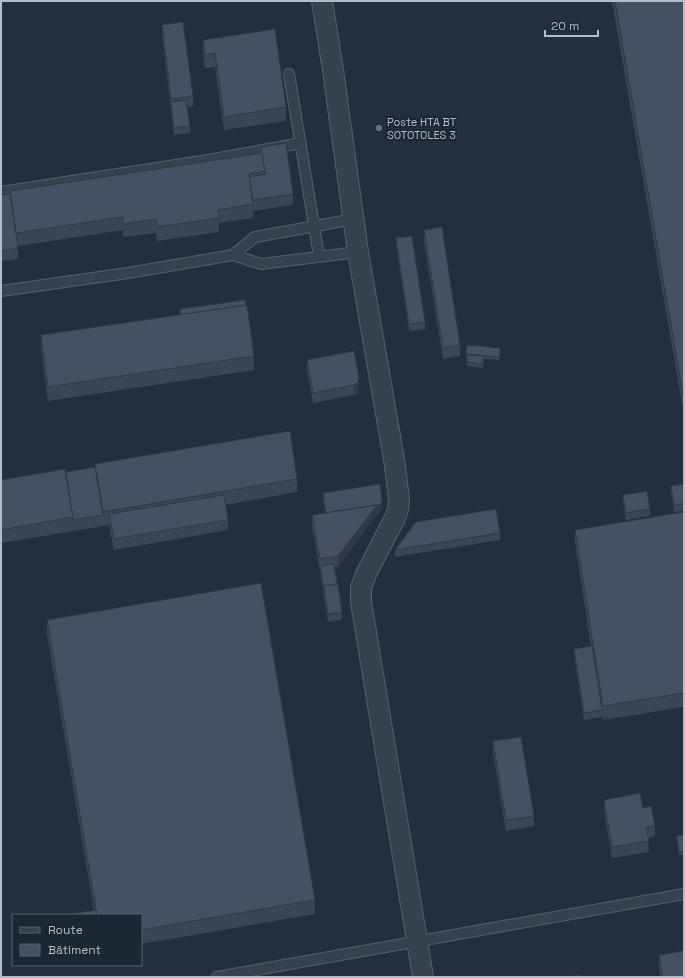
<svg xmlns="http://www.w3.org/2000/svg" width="685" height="978" viewBox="0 0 685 978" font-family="'Space Grotesk',sans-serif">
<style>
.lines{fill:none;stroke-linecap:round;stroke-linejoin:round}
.service-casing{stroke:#565f6c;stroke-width:12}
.minor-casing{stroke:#565f6c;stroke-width:22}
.service{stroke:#38414e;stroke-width:10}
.minor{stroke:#38414e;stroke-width:20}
.wall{fill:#3b4654}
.shaded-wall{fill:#303945}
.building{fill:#455162;stroke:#303945}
.service-dot{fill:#5c6f8a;stroke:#1d2633;stroke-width:1.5}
.labels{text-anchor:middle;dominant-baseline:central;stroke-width:4;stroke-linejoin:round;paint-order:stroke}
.poi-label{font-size:11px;fill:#b4bcc9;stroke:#1d2633;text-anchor:start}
</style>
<rect width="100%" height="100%" fill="#242f3e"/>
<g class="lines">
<defs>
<g id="service">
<path d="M289 74 319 256"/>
<path d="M1 192 208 160 301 143"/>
<path d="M233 255 255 237 354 219"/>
<path d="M1 291 128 273 233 255 261 264 358 252"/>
<path d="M217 977 684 894"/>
</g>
<path id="minor" d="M322 1 333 70 358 252 395 465 399 500 398 509 395 518 366 574 361 588V602L423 977"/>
</defs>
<use href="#service" class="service-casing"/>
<use href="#minor" class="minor-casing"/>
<use href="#service" class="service"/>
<use href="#minor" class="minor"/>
</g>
<g class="wall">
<path d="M612 1H684V415Z"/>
<path d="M162 25 193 96V106L187 107 190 126V133L174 135 162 35Z"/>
<path d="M203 40 286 107V121L224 130 215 67 205 68 203 54Z"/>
<path d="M261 147 293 194V205L253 211V218L219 223V232L157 241 156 233 123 237V230L18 246V259L1 261V195L10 194V191L261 153Z"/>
<path d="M424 230 460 345V356L443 359 424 241Z"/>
<path d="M396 238 425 322V329L409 331 396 245Z"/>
<path d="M180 309 254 356V370L48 401 41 349V335L180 315Z"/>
<path d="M500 348 499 360 484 359 483 368 467 366V358H466V354Z"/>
<path d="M307 360 359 388 358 393 354 395 313 403 307 370Z"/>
<path d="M95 464 297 479V492L225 505 228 520V530L114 550 109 525 1 543V480L66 472 95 467Z"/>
<path d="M684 484V511L674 512 671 493V486Z"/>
<path d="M323 493 382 508 338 567H335L342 612V620L328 622 320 570 312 526V515L325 513 323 501Z"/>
<path d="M623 495 650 509V516L626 520 623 502Z"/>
<path d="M684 512V707L603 720 602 716V717L584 720 574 656V649L591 646 575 543V530Z"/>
<path d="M500 533V540L395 557V550Z"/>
<path d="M47 620 315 900V914L141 944V915L94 910 47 634Z"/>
<path d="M493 741 534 816V826L506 831 493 752Z"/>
<path d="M604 800 643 808 655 826V836L648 838 649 852 612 858 604 810Z"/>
<path d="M684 835V855H679L677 836Z"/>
<path d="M659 955 684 977H661L659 969Z"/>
</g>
<g class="shaded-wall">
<path d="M359 377V388L358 393 354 395V385Z"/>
<path d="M382 501V508L338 567V556L377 505Z"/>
</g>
<g class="building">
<path d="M615 1H684V401Z"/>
<path d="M183 22 193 96 171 99 162 25Z"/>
<path d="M275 29 286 107 224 117 215 53 205 55 203 40Z"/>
<path d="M186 100 190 126 174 128 171 102Z"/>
<path d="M286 143 293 194 253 200 249 177 265 174 261 147Z"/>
<path d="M262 153 265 171 249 174 253 204 218 210 219 218 157 227 156 219 123 224V217L16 233 10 191Z"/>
<path d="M10 194 18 248 1 251V195Z"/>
<path d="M442 227 460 345 443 348 424 230Z"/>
<path d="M412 236 425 322 409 324 396 238Z"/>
<path d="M245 300 246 305 181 315 180 309Z"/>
<path d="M247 305 254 356 48 387 41 335Z"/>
<path d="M467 345 500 348 499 357 466 354Z"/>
<path d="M354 351 359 377 358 382 354 385 313 393 307 360Z"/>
<path d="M467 355 484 356 483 364 467 362Z"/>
<path d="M290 431 297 479 103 512 95 464Z"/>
<path d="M95 467 103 515 73 520 66 472Z"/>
<path d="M65 469 73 517 1 530V480Z"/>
<path d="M380 484 382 501 377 508V505L326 513 323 493Z"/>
<path d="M684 484V504L674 505 671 486Z"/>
<path d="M647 491 650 509 626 513 623 495Z"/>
<path d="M224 495 228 520 114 539 109 514Z"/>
<path d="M377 505 338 556 320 559 312 515Z"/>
<path d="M496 509 500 533 395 550 416 522Z"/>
<path d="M684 512V693L603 706 575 530Z"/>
<path d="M334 564 337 584 324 586V590L320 566Z"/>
<path d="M261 583 315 900 141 930V915H97L47 620Z"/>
<path d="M338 584 342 612 328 614 324 586Z"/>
<path d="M592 646 602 710 584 713 574 649Z"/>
<path d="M521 737 534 816 506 820 493 741Z"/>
<path d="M640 793 643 808 651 806 655 826 646 827 649 841 612 847 604 800Z"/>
<path d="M684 835V851L679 852 677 836Z"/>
<path d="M96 910 97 915H64Z"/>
<path d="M684 951V977H663L659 955Z"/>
<path d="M581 975 582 977H564Z"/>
</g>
<circle class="service-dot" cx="379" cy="128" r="4"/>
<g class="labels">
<g class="poi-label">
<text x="387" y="122">Poste HTA BT<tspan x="387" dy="13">SOTOTOLES 3</tspan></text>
</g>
</g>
<rect width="685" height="978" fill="none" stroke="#b4bcc9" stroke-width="4"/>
<rect x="12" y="914" width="130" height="52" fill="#1d2633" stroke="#59626f"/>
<rect x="20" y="927" width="20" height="6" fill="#38414e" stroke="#59626f"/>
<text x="48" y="934" font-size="12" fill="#b4bcc9">Route</text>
<rect x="20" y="944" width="20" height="12" fill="#455162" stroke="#59626f"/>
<text x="48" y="954" font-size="12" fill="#b4bcc9">Bâtiment</text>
<path d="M545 30v6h53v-6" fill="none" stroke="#b4bcc9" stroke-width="2"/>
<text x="551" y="30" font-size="12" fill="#b4bcc9" stroke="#1d2633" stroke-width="3" paint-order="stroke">20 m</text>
</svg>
